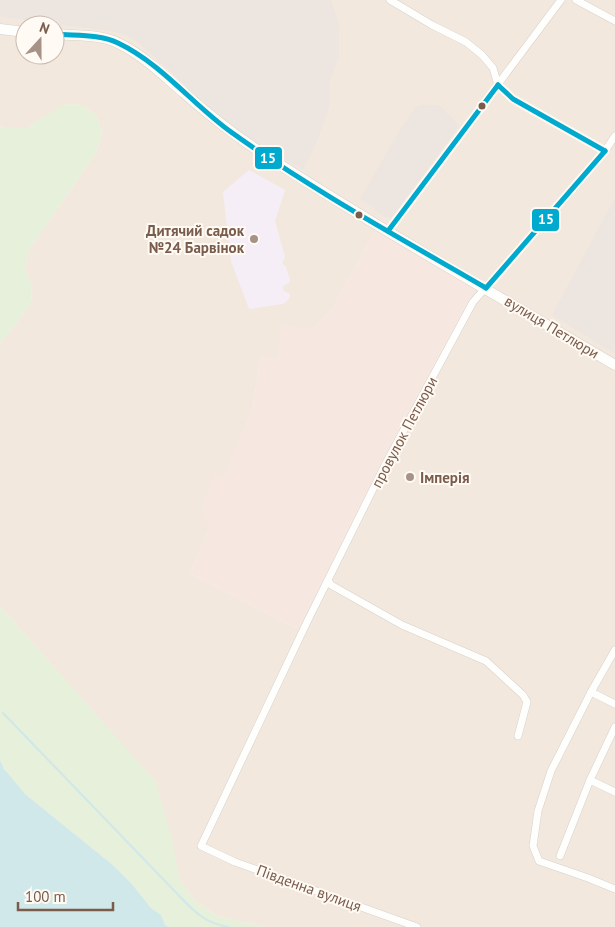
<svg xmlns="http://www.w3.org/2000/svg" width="615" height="927" viewBox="0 0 615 927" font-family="'PT Sans',sans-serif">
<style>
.residential{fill:#f2e8de}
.commercial{fill:#f6e8e1}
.industrial{fill:#ede5e0}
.education{fill:#f6eef6}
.green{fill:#e7f0db}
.water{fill:#d0e8ea}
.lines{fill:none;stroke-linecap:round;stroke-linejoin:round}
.stream{stroke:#d0e8ea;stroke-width:2}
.minor-casing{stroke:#d7d1cb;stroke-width:8}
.secondary-casing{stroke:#d9d2cb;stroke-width:11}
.minor{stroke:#fefefd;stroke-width:7}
.secondary{stroke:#fefefd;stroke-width:10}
.bus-1-casing{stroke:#fffaf3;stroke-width:9}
.bus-1{stroke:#00a9ce;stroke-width:5}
.bus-dot{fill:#7a5c4d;stroke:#fffaf3;stroke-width:2}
.poi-dot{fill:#a69286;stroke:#fffaf3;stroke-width:2}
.labels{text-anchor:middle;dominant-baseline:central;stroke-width:4;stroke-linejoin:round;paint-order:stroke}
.poi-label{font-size:15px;font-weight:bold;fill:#7a5c4d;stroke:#fffaf3;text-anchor:end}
.street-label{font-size:15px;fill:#7a5c4d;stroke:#fffaf3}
.line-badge{stroke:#fffaf3;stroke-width:2}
.badge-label{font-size:14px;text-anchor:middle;font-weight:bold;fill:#fff}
</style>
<rect width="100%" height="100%" fill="#f9f5f0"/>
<g class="residential">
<path d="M0 0H615V362L390 228 225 124 135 49 55 31V25H25V29L0 27Z"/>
<path d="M0 33 25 35V55H55V38L96 41 115 46 132 55 377 228 332 309 312 329 277 360 261 357 252 410 224 478 215 474 209 529 190 574 298 629 383 459 476 287 615 369V927H265L218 916 195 901 179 879 155 782 0 606V344L31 304 32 286 25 269 29 250 96 153 102 134 97 116 83 105 65 104 27 128H5L0 126Z"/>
</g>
<path class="commercial" d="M377 228 476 287 383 459 298 629 190 574 209 529 201 507 215 474 224 477 252 410 261 357 277 359 282 325 312 329 332 309Z"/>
<g class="industrial">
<path d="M0 0H331L339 25V56L330 80 329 107 317 142 303 170 247 137 197 96 139 43 127 36 112 31 35 22 0 16Z"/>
<path d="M421 105H437L441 107 459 126 391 218 385 217 374 210 375 208 360 199 402 127 415 108Z"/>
<path d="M615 198V354L552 315Z"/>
</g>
<path class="education" d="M249 170 285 190 275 221 285 257 282 263 286 267 290 280 289 283 283 286V289L284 291 290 294 289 299 283 304 249 309 231 261 223 192Z"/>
<g class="green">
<path d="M64 104 83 105 97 116 102 134 96 153 29 250 25 269 32 286 31 304 0 344V126L5 128H27Z"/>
<path d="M0 606 156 782 173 842 179 879 195 901 218 916 265 927H169L165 925 161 915 151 908 131 883 114 866 25 794C15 783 5 773 0 760Z"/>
</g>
<path class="water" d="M0 760 4 769 25 794 114 866 131 883 151 908 161 915 165 925 169 927H0Z"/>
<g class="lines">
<path class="stream" d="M3 713 189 906C203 919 210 923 228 927"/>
<defs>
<g id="minor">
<path d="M390 0 432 25 466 42 482 55 493 68 498 85 513 99 605 151"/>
<path d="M576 0 615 21"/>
<path d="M388 231 561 0"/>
<path d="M328 580 331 585 402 625 486 661 523 695 527 702 518 736"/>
<path d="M615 650 591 692 551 771 538 811 533 846 539 861 588 878 615 889"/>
<path d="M591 692 615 704"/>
<path d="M615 727 590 780 615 792"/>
<path d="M560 856 590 780"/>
<path d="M417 927 235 862 201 846 307 622 385 465 473 302 579 182 605 151 615 136"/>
</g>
<g id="secondary">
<path d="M0 29 25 32"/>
<path d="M55 34C75 36 100 34 118 43 143 55 163 75 184 93 209 115 234 135 262 153 377 228 497 295 615 365"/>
</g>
</defs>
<use href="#minor" class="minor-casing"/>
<use href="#secondary" class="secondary-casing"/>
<use href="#minor" class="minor"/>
<use href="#secondary" class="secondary"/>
<defs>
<g id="bus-1">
<path d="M55 34C76 36 99 34 118 43 162 64 192 104 231 132 312 190 400 238 486 288"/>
<path d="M498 85 513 99 605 151"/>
<path d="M388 231 498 85"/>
<path d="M486 288 605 151"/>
</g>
</defs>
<use href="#bus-1" class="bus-1-casing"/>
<use href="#bus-1" class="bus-1"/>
</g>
<g class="bus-dot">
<circle cx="482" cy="106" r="4.5"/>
<circle cx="359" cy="215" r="4.5"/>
</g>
<g class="poi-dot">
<circle cx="254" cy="239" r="5"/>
<circle cx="410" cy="477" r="5"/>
</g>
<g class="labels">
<g class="poi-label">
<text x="244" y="230">Дитячий садок<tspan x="244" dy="17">№24 Барвінок</tspan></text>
<text x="420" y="477" text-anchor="start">Імперія</text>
</g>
<g class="street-label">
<text transform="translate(552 327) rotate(31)">вулиця Петлюри</text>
<text transform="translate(404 432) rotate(-62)">провулок Петлюри</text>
<text transform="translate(309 888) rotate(20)">Південна вулиця</text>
</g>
</g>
<g class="line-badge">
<rect x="254" y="146" width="29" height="24" rx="5" fill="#00a9ce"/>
<rect x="531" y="208" width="29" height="24" rx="5" fill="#00a9ce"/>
</g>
<g class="badge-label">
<text x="268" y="163">15</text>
<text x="546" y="224">15</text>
</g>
<g transform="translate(40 40) rotate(21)"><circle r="24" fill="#fffaf3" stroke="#cabbb1"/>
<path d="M0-4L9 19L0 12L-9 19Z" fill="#a69286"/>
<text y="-8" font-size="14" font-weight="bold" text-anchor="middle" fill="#7a5c4d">N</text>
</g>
<path d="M18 902v8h95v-8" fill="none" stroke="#7a5c4d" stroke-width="2.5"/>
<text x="25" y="902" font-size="15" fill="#7a5c4d" stroke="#fffaf3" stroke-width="4" paint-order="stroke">100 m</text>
</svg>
